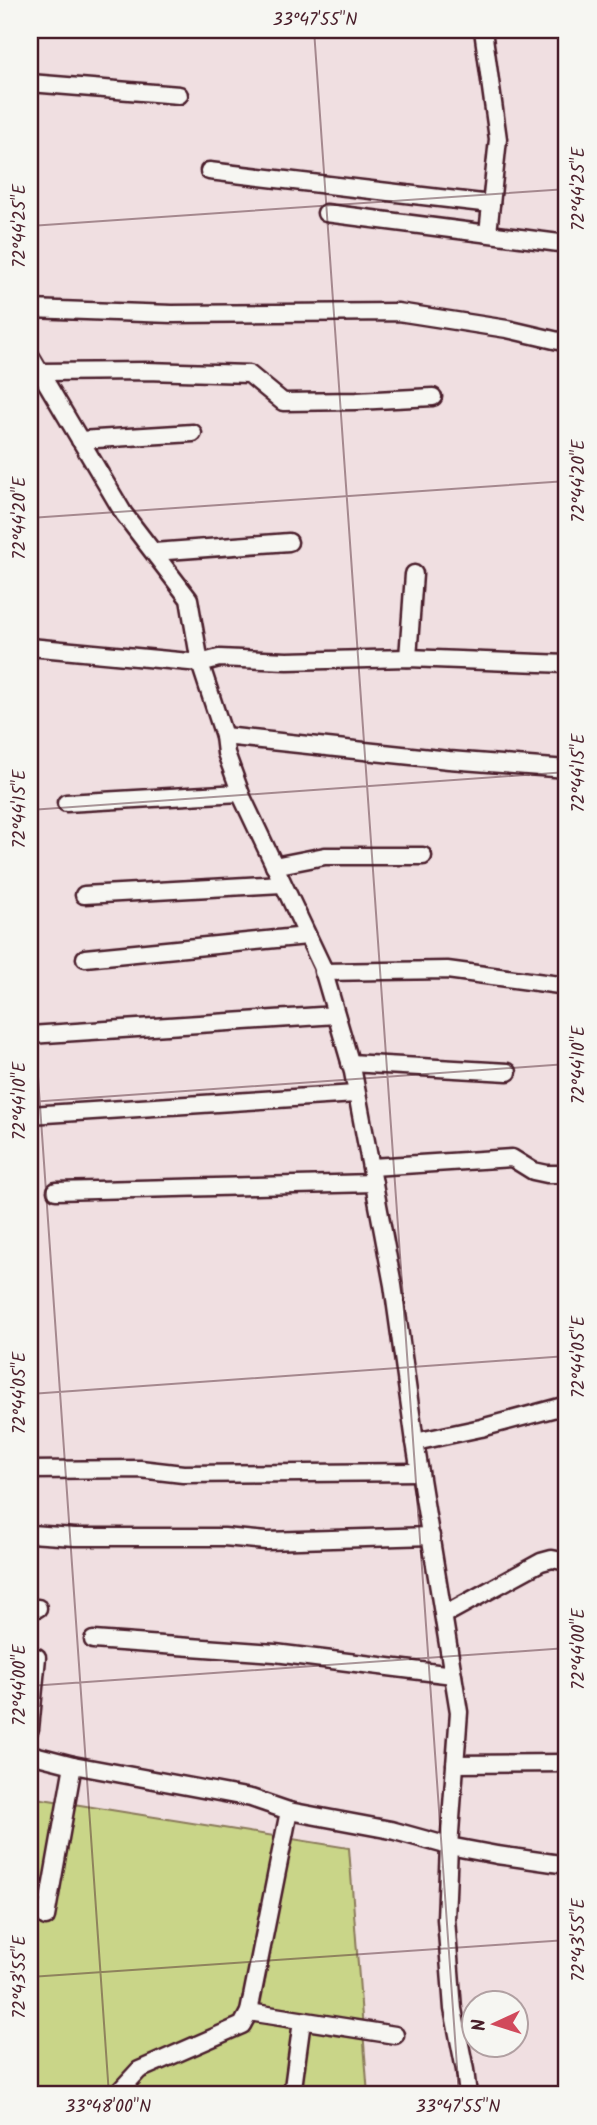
<svg xmlns="http://www.w3.org/2000/svg" width="597" height="2125" viewBox="0 0 597 2125" font-family="Kalam,sans-serif">
<style>
.green{fill:#c9d588;stroke:#8a7a5a;stroke-width:2}
.lines{fill:none;stroke-linecap:round;stroke-linejoin:round}
.minor-casing{stroke:#4a1f2b;stroke-width:21}
.minor{stroke:#f6f6f2;stroke-width:16}
.ticks{fill:none;stroke:#4a1f2b;stroke-width:2;stroke-opacity:0.45}
.neatline{fill:none;stroke:#4a1f2b;stroke-width:2.5}
.ticks-label{font-size:18px;text-anchor:middle;fill:#4a1f2b}
</style>
<rect width="100%" height="100%" fill="#f0dfe1"/>
<filter id="ink" filterUnits="userSpaceOnUse"><feTurbulence type="fractalNoise" baseFrequency=".0143" numOctaves="2"/><feDisplacementMap in="SourceGraphic" scale="14" xChannelSelector="R" yChannelSelector="G"/><feConvolveMatrix kernelMatrix="1 2 1 2 8 2 1 2 1" color-interpolation-filters="sRGB"/></filter>
<g filter="url(#ink)">
<path class="green" d="M30 1797 349 1848 368 2095H30Z"/>
<g class="lines">
<defs>
<g id="minor">
<path d="M483 30 498 139 488 233"/>
<path d="M30 83 179 95"/>
<path d="M209 171 491 204"/>
<path d="M326 213 567 244"/>
<path d="M30 309 172 314 398 312 507 329 567 343"/>
<path d="M30 355 124 514 189 599 200 663 224 736 226 753 242 797 322 966 353 1072 393 1285 415 1442 459 1712 449 1846 446 1919 453 2009 465 2070 468 2095"/>
<path d="M40 372 146 371 249 374 283 402 357 401 433 397"/>
<path d="M80 440 193 433"/>
<path d="M154 552 289 542"/>
<path d="M30 647 200 663 219 658 287 661 408 658 567 664"/>
<path d="M408 658 414 574"/>
<path d="M224 736 449 760 567 769"/>
<path d="M66 803 240 793"/>
<path d="M274 866 325 856H423"/>
<path d="M84 895 282 884"/>
<path d="M85 958 307 936"/>
<path d="M323 972 447 970 567 986"/>
<path d="M30 1035 336 1015"/>
<path d="M350 1063 508 1072"/>
<path d="M30 1115 356 1094"/>
<path d="M372 1167 512 1158 533 1171 547 1174H567"/>
<path d="M56 1191 374 1183"/>
<path d="M415 1442 481 1428 567 1405"/>
<path d="M30 1470 140 1469 183 1474 420 1472"/>
<path d="M30 1534 75 1537H224L266 1541 431 1536"/>
<path d="M30 1608H38"/>
<path d="M444 1615 541 1562 552 1559 567 1562"/>
<path d="M93 1640 275 1653 453 1675"/>
<path d="M30 1729 37 1657"/>
<path d="M30 1754 73 1765 251 1798 289 1811 391 1830 449 1846 497 1855 567 1865"/>
<path d="M455 1764 567 1763"/>
<path d="M46 1917 73 1765"/>
<path d="M249 2012 395 2035"/>
<path d="M116 2095 139 2070 242 2025 249 2012 289 1811"/>
<path d="M292 2095 302 2021"/>
</g>
</defs>
<use href="#minor" class="minor-casing"/>
<use href="#minor" class="minor"/>
</g>
</g>
<path class="ticks" d="M314 30 459 2095M30 226 567 189M30 518 567 481M30 810 567 772M30 962 109 2095M30 1102 567 1064M30 1394 567 1356M30 1686 567 1648M30 1977 567 1940"/>
<rect width="597" height="2125" fill="none" stroke="#f6f6f2" stroke-width="77"/>
<g transform="translate(495 2024) rotate(266)"><circle r="33" fill="#f6f6f2" stroke="#b1a0a2" stroke-width="2"/>
<path d="M0-5L12 26L0 18L-12 26Z" fill="#d1495b"/>
<text y="-10" font-size="19" font-weight="bold" text-anchor="middle" fill="#4a1f2b">N</text>
</g>
<rect x="38" y="38" width="520" height="2048" class="neatline"/>
<g class="ticks-label">
<text x="315" y="25">33°47'55"N</text>
<text transform="translate(578 189) rotate(-90)" y="6">72°44'25"E</text>
<text transform="translate(19 226) rotate(-90)" y="6">72°44'25"E</text>
<text transform="translate(578 481) rotate(-90)" y="6">72°44'20"E</text>
<text transform="translate(19 518) rotate(-90)" y="6">72°44'20"E</text>
<text transform="translate(578 773) rotate(-90)" y="6">72°44'15"E</text>
<text transform="translate(19 809) rotate(-90)" y="6">72°44'15"E</text>
<text transform="translate(578 1065) rotate(-90)" y="6">72°44'10"E</text>
<text transform="translate(19 1101) rotate(-90)" y="6">72°44'10"E</text>
<text transform="translate(578 1357) rotate(-90)" y="6">72°44'05"E</text>
<text transform="translate(19 1393) rotate(-90)" y="6">72°44'05"E</text>
<text transform="translate(578 1649) rotate(-90)" y="6">72°44'00"E</text>
<text transform="translate(19 1685) rotate(-90)" y="6">72°44'00"E</text>
<text transform="translate(578 1940) rotate(-90)" y="6">72°43'55"E</text>
<text transform="translate(19 1977) rotate(-90)" y="6">72°43'55"E</text>
<text x="108" y="2112">33°48'00"N</text>
<text x="458" y="2112">33°47'55"N</text>
</g>
</svg>
